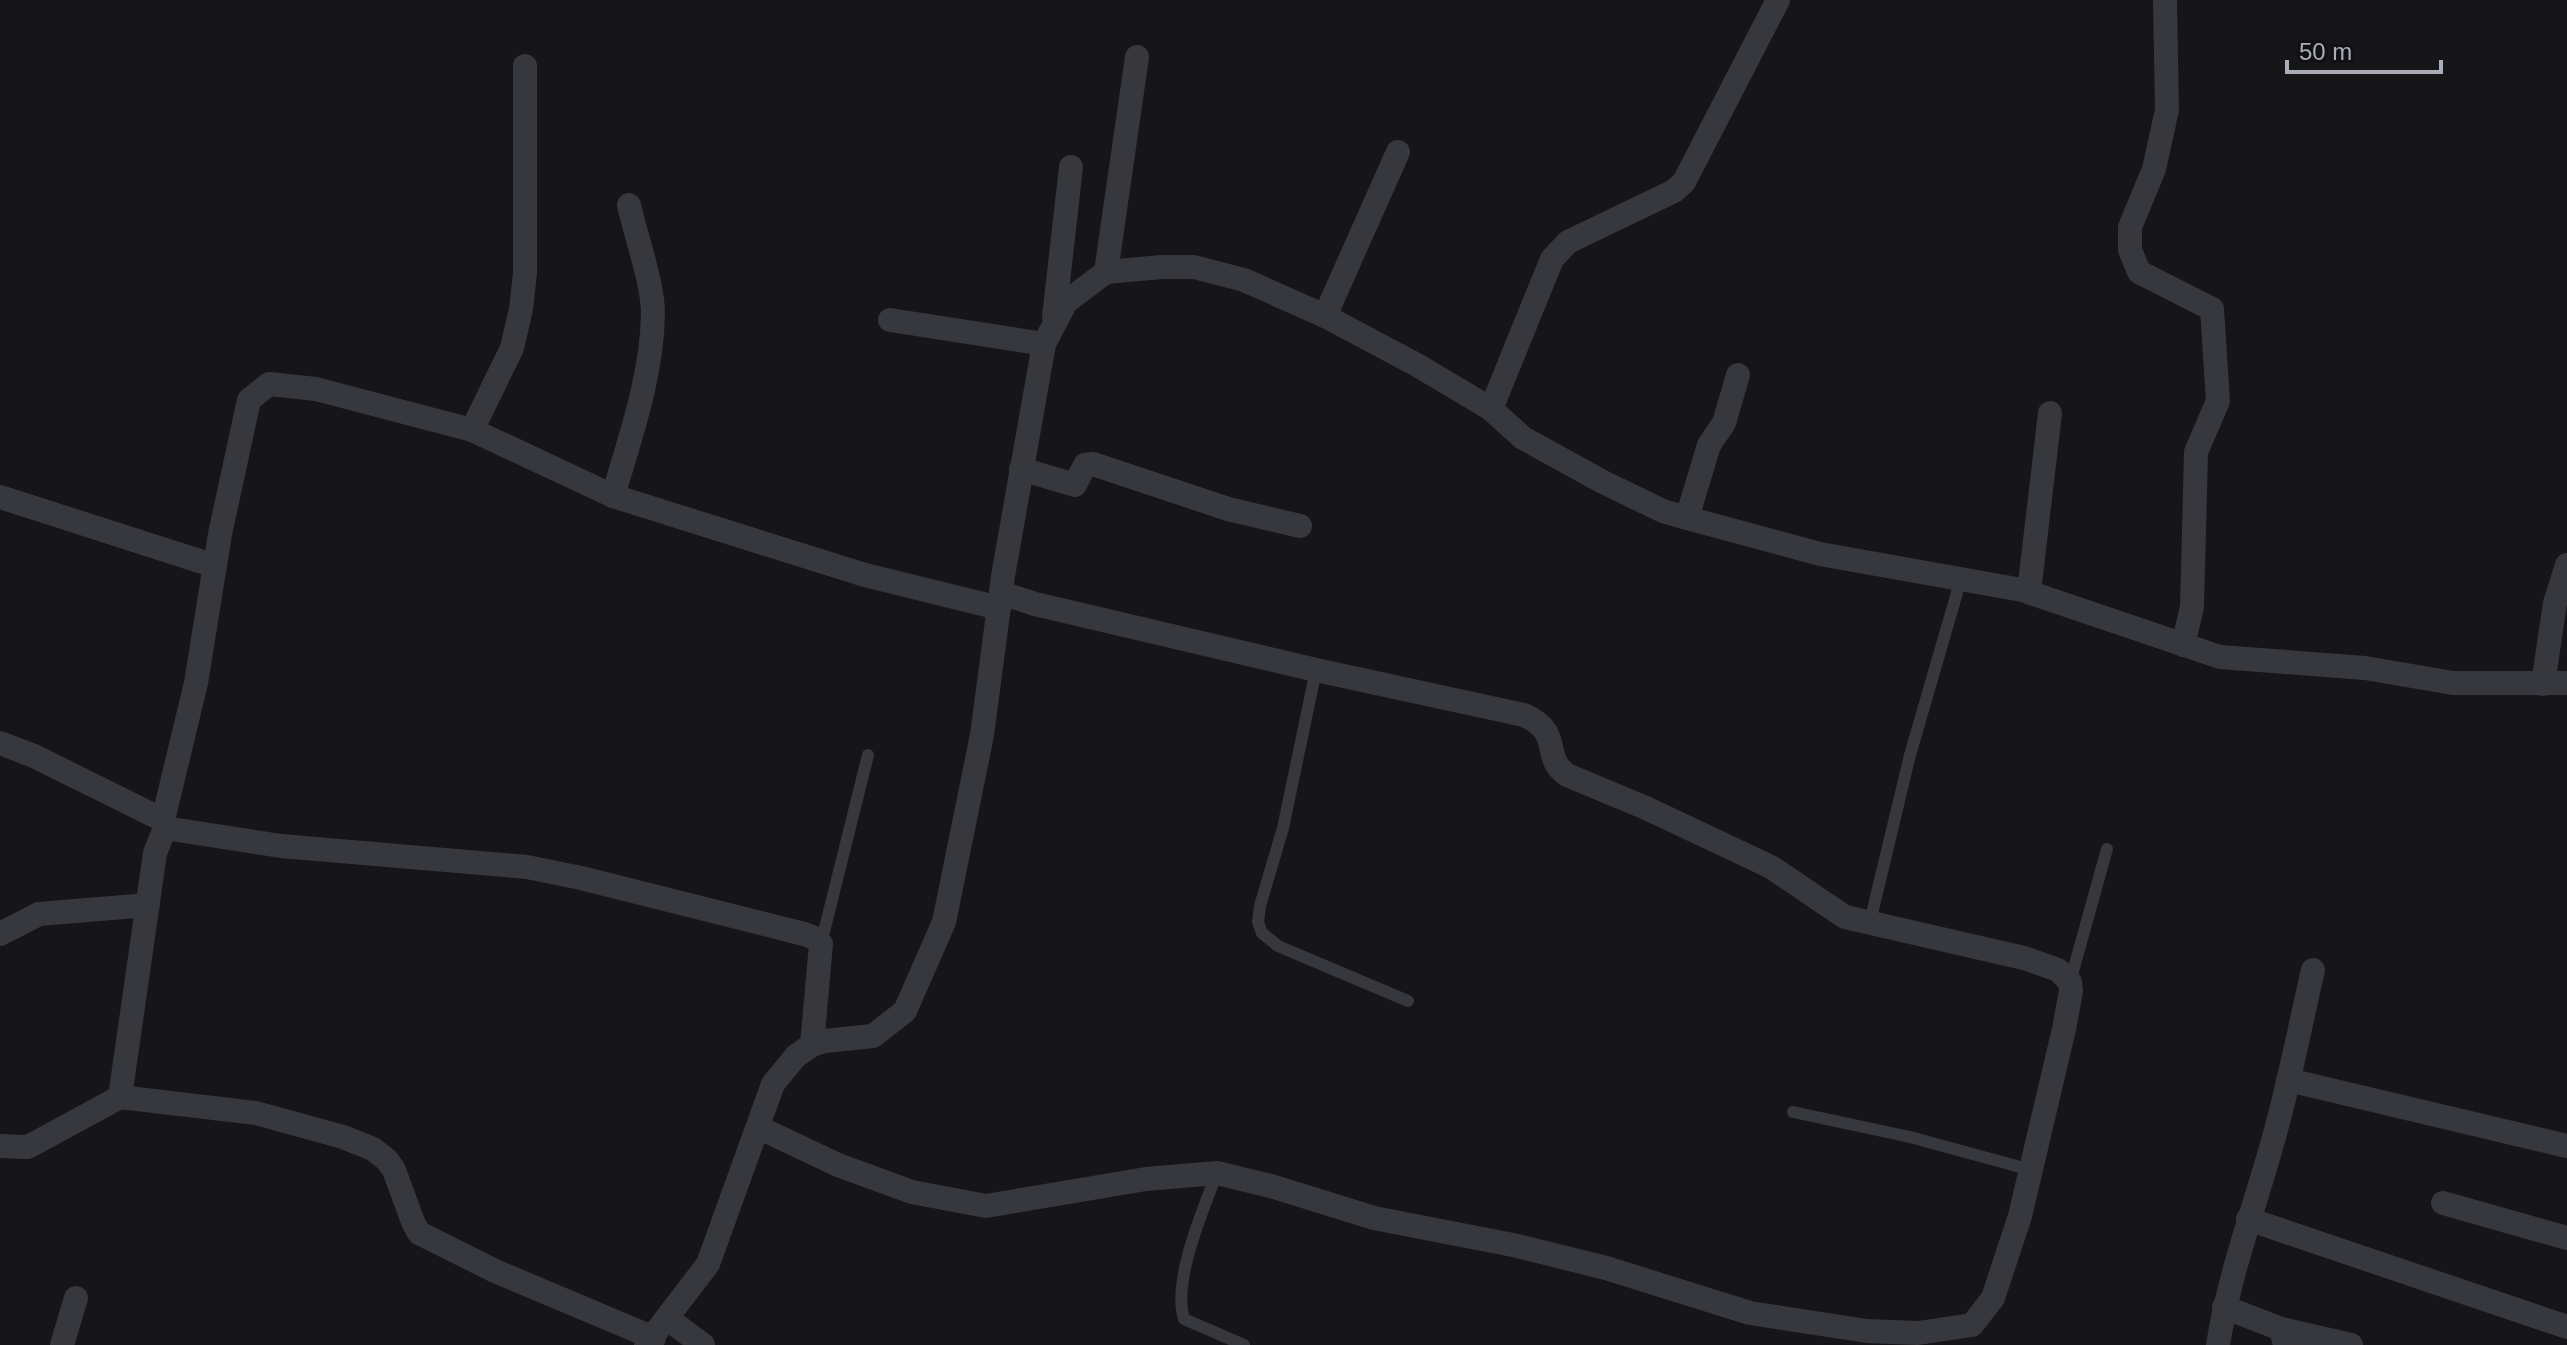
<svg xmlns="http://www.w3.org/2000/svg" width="2567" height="1345" viewBox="0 0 2567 1345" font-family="Helvetica,sans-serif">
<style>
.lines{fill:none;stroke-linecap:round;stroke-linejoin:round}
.lane{stroke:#37383d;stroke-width:12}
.street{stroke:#37383d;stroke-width:24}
</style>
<rect width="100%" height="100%" fill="#161618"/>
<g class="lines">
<g class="lane">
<path d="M1316 670 1283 828 1260 906 1258 922 1262 933 1278 946 1408 1001"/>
<path d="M1870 922 1910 755 1961 579"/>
<path d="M821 944 868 755"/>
<path d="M2070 982 2107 849"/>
<path d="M1793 1112 1910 1137 2031 1170"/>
<path d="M1217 1173C1203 1210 1172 1281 1184 1319L1244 1345"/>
</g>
<g class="street">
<path d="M2165 0 2167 110 2154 169 2130 227V250L2139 272 2212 309 2218 401 2196 452 2192 607 2183 645"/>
<path d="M1106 272 1137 57"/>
<path d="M1325 316 1398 152"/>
<path d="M1054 317 1071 167"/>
<path d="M890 320 1044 344"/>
<path d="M1491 409 1552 259 1568 242 1674 191 1684 182 1778 0"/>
<path d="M472 430 512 348 521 309 525 273V66"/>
<path d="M1021 469 1075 485 1085 465 1093 464 1228 509 1300 526"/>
<path d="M613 496C630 438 652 376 653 314 653 283 636 237 629 205"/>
<path d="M0 497 215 566"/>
<path d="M1687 518 1709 445 1724 423 1738 375"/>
<path d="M2029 592 2050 413"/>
<path d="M2543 684 2555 603 2567 565"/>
<path d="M0 743 34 756 163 820"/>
<path d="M165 828 281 846 527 867 581 878 804 934 815 938 821 944 812 1045"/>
<path d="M0 934 39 914 148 905"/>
<path d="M2288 1080 2567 1146"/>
<path d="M758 1127 838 1165 912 1192 986 1206 1146 1179 1217 1173 1271 1186 1374 1218 1513 1245 1606 1268 1750 1313 1867 1331 1918 1333 1972 1325 1993 1298 2020 1216 2064 1029 2071 991 2070 982 2058 970 2024 958 1845 917 1771 867 1646 808 1567 775C1540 756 1565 734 1524 715L1316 670 1035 604 1001 593"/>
<path d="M0 1146 28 1147 120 1097"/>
<path d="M2443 1203 2567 1238"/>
<path d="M2248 1219 2567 1327"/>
<path d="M2224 1307 2281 1329 2285 1345"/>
<path d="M668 1319 703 1345"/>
<path d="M2281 1329 2351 1345"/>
<path d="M654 1338 495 1271 419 1233 413 1222 394 1170 387 1160 373 1149 343 1137 256 1113 120 1097 155 853 165 828 163 820 196 683 220 534 249 400 269 384 316 389 472 430 613 496 865 575 999 608"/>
<path d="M62 1345 76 1298"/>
<path d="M646 1345 708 1264 773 1084 796 1056 812 1045 824 1041 873 1036 905 1011 944 922 982 735 1003 576 1044 344 1066 302 1106 272 1162 267H1194L1244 280 1325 316 1417 365 1491 409 1523 438 1603 482 1663 511 1687 518 1820 554 2022 590 2220 657 2365 668 2453 683H2567"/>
<path d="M2218 1345C2230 1269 2258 1199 2277 1126 2291 1074 2301 1022 2313 970"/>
</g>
</g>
<path d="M2287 60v12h154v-12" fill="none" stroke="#a8adb8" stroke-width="4"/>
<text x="2299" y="60" font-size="24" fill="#a8adb8" stroke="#111113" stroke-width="6" paint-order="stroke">50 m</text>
</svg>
